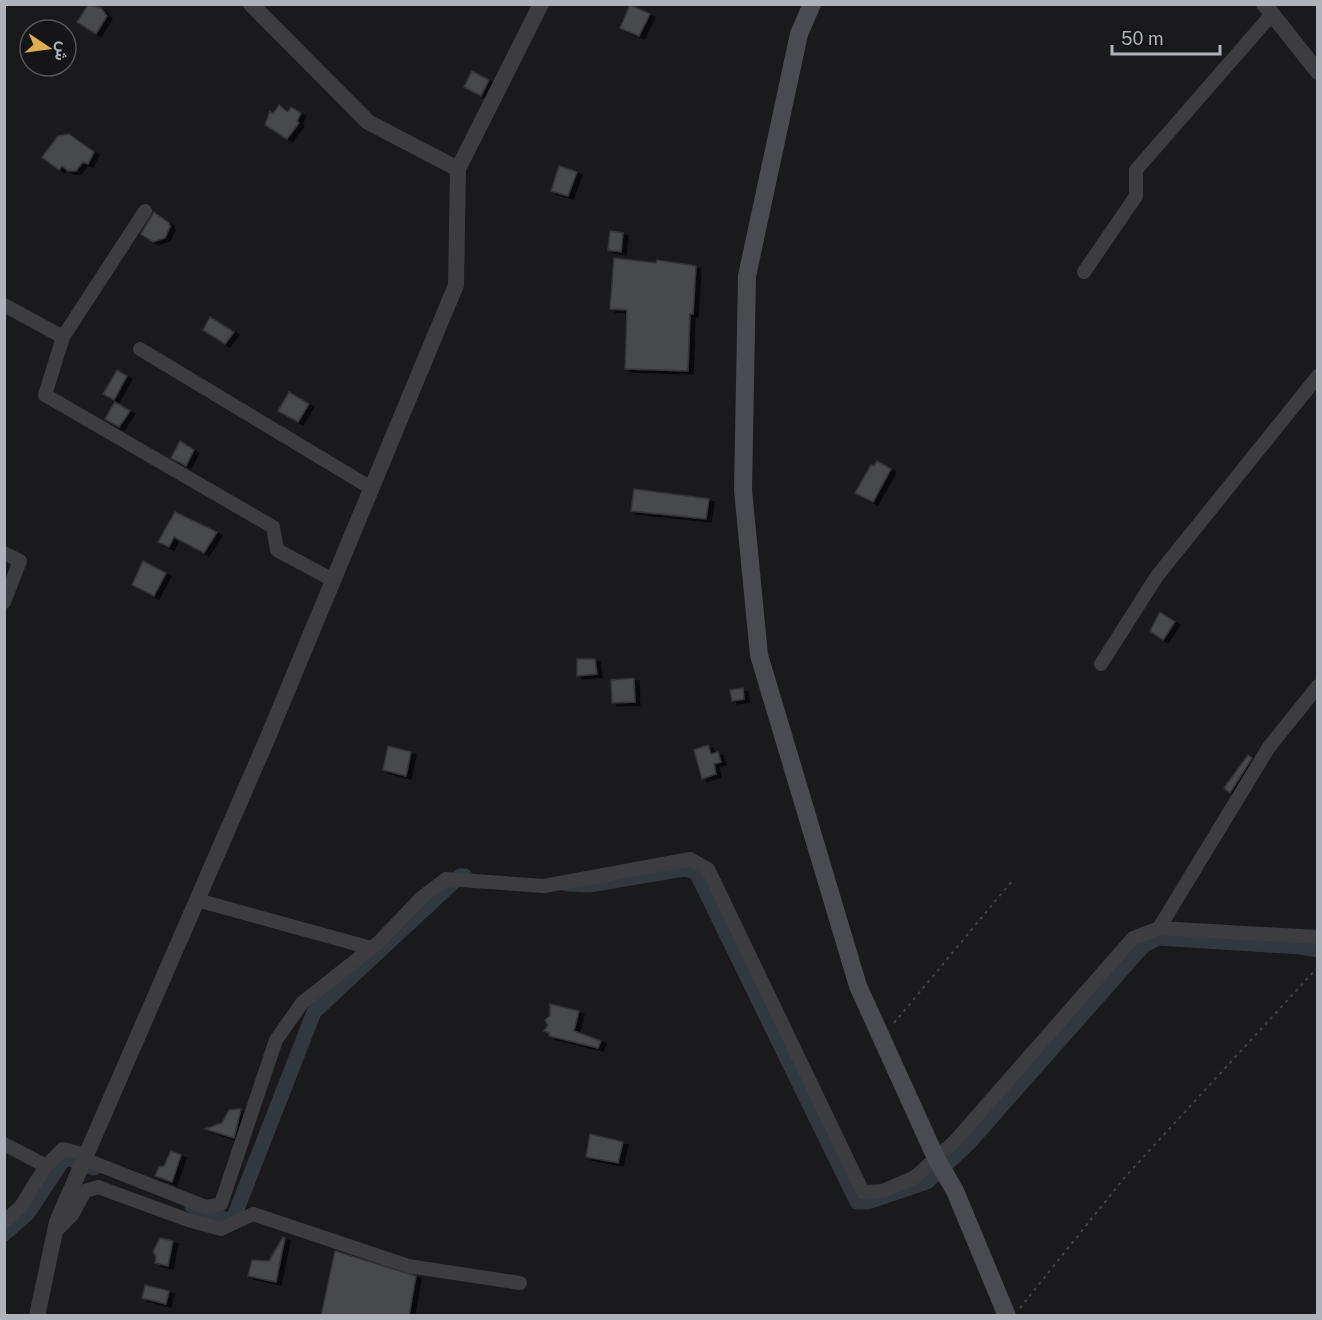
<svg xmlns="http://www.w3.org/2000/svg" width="1322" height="1320" viewBox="0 0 1322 1320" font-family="'Public Sans',Vazirmatn,sans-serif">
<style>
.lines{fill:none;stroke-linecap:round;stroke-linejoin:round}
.canal{stroke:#31393f;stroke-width:15}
.building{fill:#47484c;stroke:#343438;stroke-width:1.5;filter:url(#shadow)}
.path{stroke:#424347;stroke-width:2;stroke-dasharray:3 4.5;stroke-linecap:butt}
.minor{stroke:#3c3c41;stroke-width:14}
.tertiary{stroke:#3c3c41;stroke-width:16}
.secondary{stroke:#4a4b50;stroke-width:18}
</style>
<defs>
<filter id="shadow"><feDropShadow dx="5" dy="3" stdDeviation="0" flood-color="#0009"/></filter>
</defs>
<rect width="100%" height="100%" fill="#1a1a1c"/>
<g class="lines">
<g class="canal">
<path d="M567 884 589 885 684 869 696 872 857 1202H868L927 1182 969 1143 1143 946 1158 938 1301 947 1318 950"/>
<path d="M192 1206 232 1222 314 1012 460 876H465"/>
<path d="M4 1234 28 1213 65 1157 94 1168"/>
</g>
</g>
<g class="building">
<path d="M88 5 101 8 107 16 96 34 77 22Z"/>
<path d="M630 5 650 14 639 36 620 28Z"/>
<path d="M472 71 489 80 481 96 464 87Z"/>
<path d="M279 105 288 112 291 107 301 113 297 121 299 123 287 139 265 125 270 111 273 114Z"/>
<path d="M69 134 94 152 88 164 83 162 76 171H68L62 166 59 170 42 157 58 136Z"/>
<path d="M559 166 577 172 568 196 551 191Z"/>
<path d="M154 212 169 223 170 227 165 238 153 242 141 234Z"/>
<path d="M610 231 623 233 621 252 608 250Z"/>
<path d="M614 258 656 263 657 260 696 266 693 314H690L688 371 625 369 627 310 610 309Z"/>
<path d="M210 317 234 332 225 344 203 330Z"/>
<path d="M117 370 127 376 114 400 103 394Z"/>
<path d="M289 392 309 404 298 422 278 411Z"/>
<path d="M115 402 130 411 119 427 105 419Z"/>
<path d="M180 441 194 450 186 466 171 458Z"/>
<path d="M877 461 891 469 873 502 855 493 871 465 874 466Z"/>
<path d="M634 489 709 499 706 519 631 511Z"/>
<path d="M175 512 217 532 204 553 174 537 169 547 158 542Z"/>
<path d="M143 561 166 573 154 596 132 585Z"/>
<path d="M1160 612 1175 622 1163 640 1150 631Z"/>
<path d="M577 659H595L597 674 577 676Z"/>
<path d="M634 678 635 702 612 703 611 680Z"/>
<path d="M743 688 744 699 732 701 730 690Z"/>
<path d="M708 745 711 754 718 752 721 762 714 764 716 774 702 779 694 750Z"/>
<path d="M388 746 411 752 406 776 383 770Z"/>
<path d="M1248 755 1252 758 1230 793 1224 788Z"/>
<path d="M550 1004 579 1011 574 1031 601 1041 598 1048 549 1036V1033L544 1031 548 1025 545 1020 550 1016Z"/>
<path d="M241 1109 234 1138 205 1129 222 1123 229 1110Z"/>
<path d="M590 1134 623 1142 618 1163 586 1157Z"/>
<path d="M171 1151 181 1155 172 1182 155 1176 159 1167 164 1166Z"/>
<path d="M283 1237 285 1238 276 1282 248 1276 252 1260 269 1261Z"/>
<path d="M160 1238 173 1241 168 1266 155 1263 156 1257 153 1252Z"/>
<path d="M335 1251 416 1276 409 1316H321Z"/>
<path d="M145 1285 169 1291 166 1304 142 1298Z"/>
</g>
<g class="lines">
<g class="path">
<path d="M894 1023 1012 881"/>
<path d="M1020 1308 1125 1177 1318 967"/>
</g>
<g class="minor">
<path d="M1084 272 1136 196V170L1272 14"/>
<path d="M4 305 63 337 45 395 273 527 277 550 333 580"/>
<path d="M63 337 145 211"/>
<path d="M140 349 371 488"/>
<path d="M4 553 20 561 4 602"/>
<path d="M1101 664 1157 576 1318 376"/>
<path d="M197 900 371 948"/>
<path d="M1159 928 1269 747 1318 686"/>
<path d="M4 1144 46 1166 63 1149 86 1155"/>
<path d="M84 1159 206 1207 221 1204 276 1040 302 1003 379 942 421 898 446 879 544 886 690 859 708 869 863 1192 883 1191 915 1177 954 1142 1133 938 1159 928 1318 937"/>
<path d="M4 1222 21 1206 46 1166"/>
<path d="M55 1232 72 1215 85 1191 98 1187 188 1220 221 1229 253 1214 408 1266 520 1283"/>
</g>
<g class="tertiary">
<path d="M251 4 368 122 458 169"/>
<path d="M1264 4 1318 72"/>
<path d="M37 1316 57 1222 268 737 456 285 458 169 541 4"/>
</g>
<path class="secondary" d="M812 4 799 34 747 276 743 490 759 655 858 986 936 1158 955 1191 1007 1316"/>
</g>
<rect width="1322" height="1320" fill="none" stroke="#aeb2ba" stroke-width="12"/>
<g transform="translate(48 48) rotate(103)"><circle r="28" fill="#151517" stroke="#525458" stroke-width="1.5"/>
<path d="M0-4.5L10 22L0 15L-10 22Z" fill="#dfae4f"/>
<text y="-9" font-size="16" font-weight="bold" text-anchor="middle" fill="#aeb2ba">ش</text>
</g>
<path d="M1112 45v9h108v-9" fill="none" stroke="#aeb2ba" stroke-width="3"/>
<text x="1121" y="45" font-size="18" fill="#aeb2ba" stroke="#151517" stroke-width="4.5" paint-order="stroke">50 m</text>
</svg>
